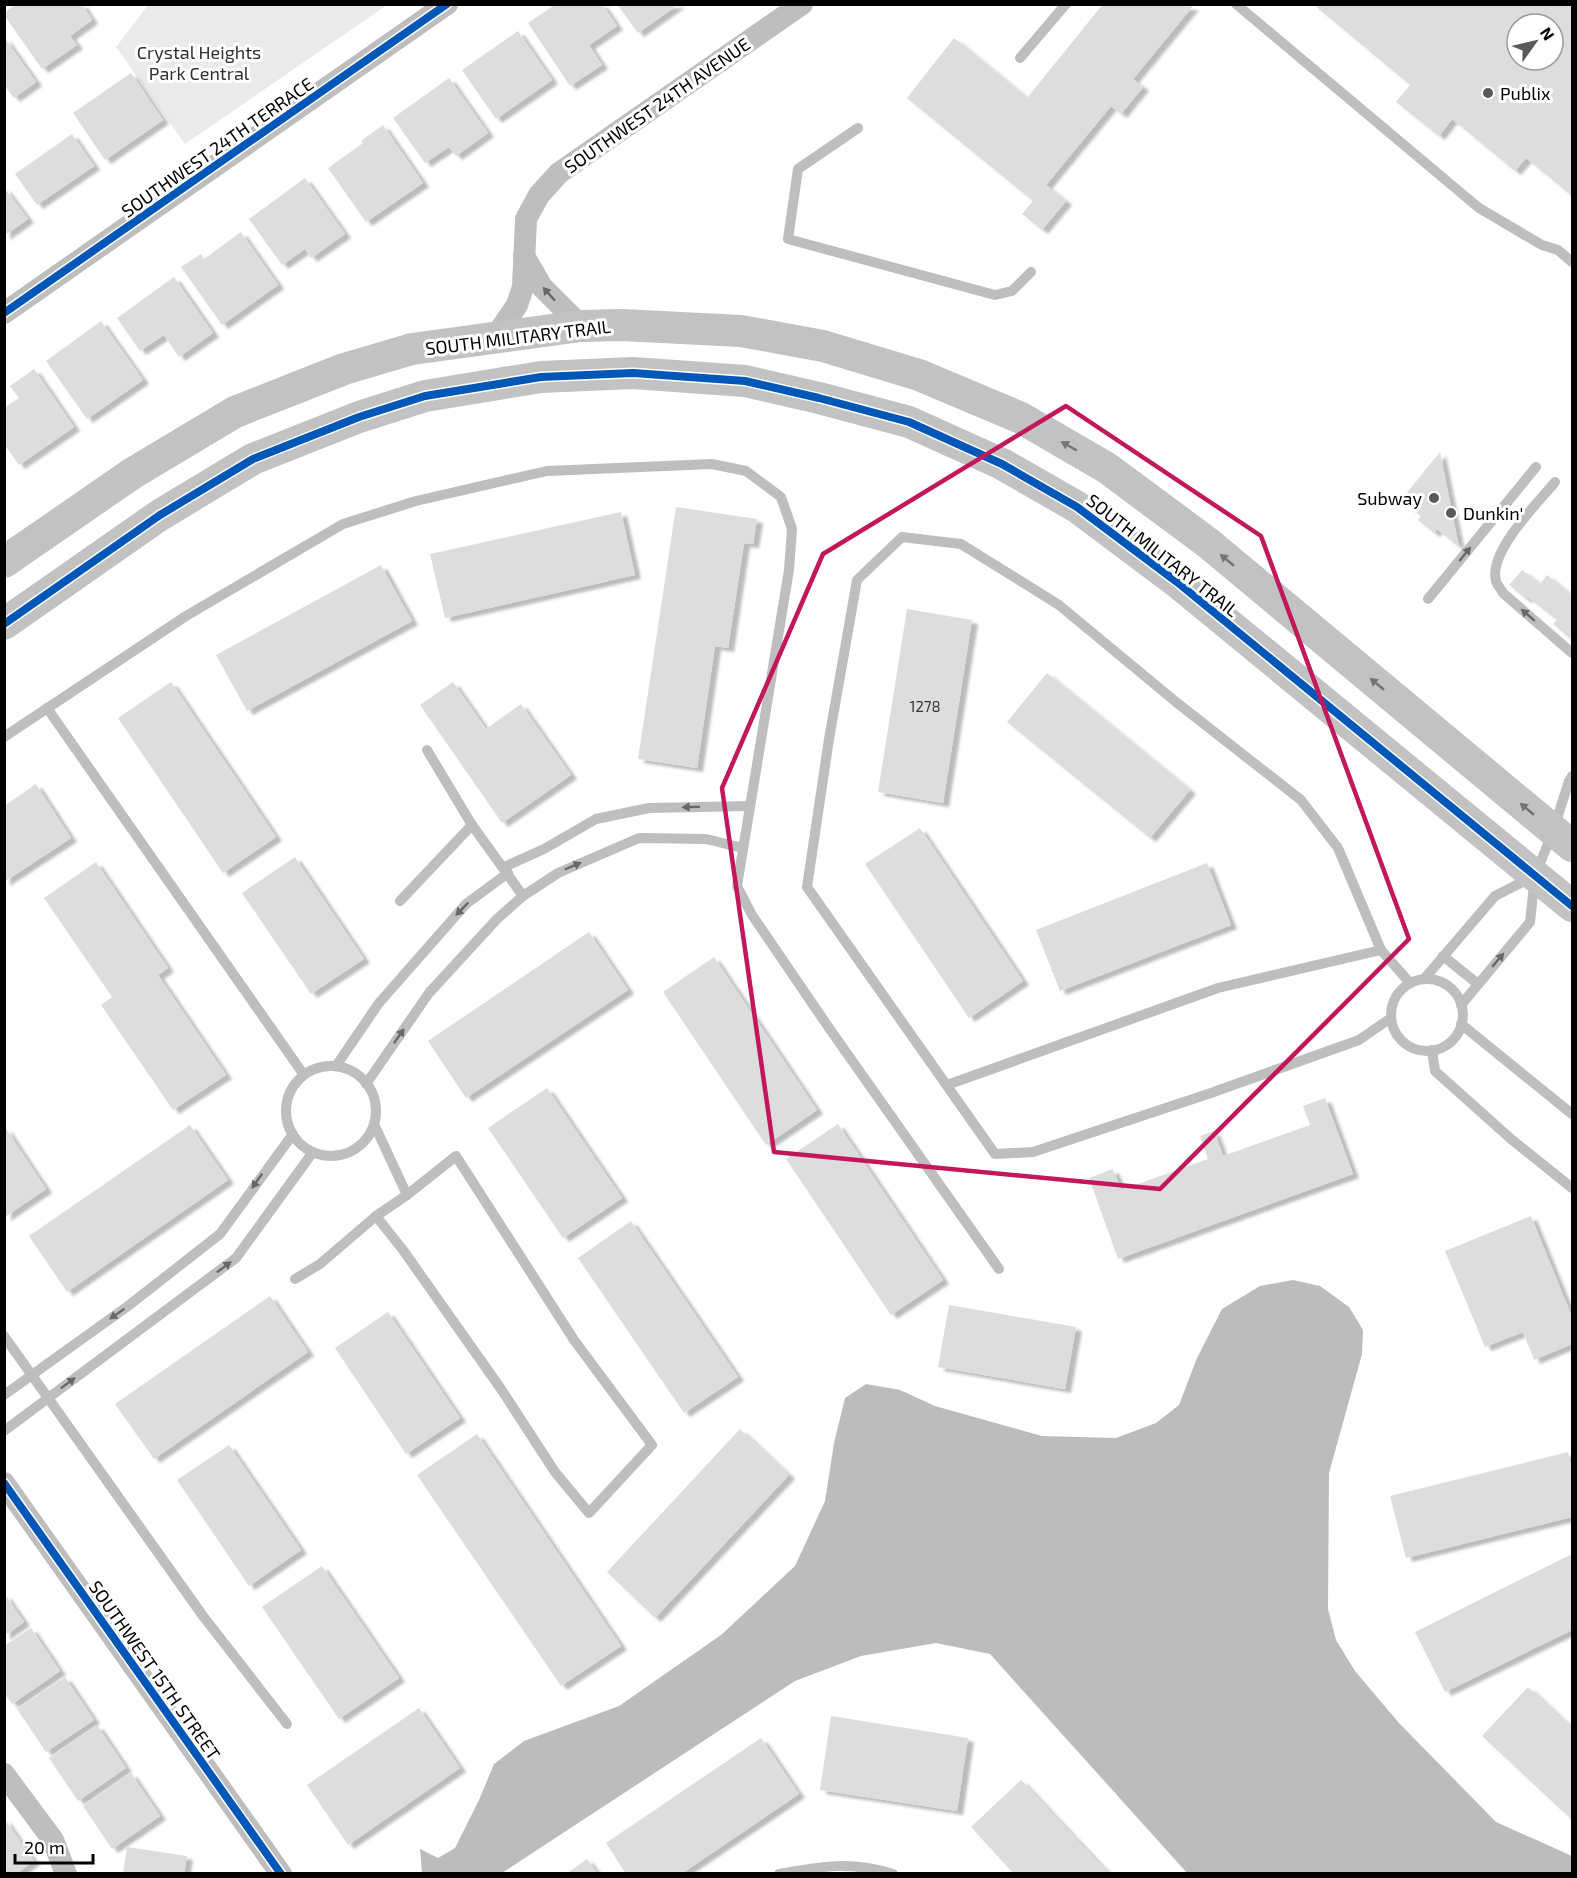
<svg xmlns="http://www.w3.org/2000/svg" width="1577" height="1878" viewBox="0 0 1577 1878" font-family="'Exo 2',sans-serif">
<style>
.green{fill:#eaeaea}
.water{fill:#bcbcbc}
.building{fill:#ddd;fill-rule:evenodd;filter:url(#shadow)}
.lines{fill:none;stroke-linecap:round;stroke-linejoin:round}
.lane{stroke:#bebebe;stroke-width:10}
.street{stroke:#bebebe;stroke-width:22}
.secondary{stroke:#c2c2c2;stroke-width:32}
.cycleway-casing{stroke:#fff;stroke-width:11}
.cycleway{stroke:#0057b8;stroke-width:8}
.oneway{fill:#686868}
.oneway2{fill:#747474}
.marked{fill:none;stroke:#c2185b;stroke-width:4.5;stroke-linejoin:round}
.poi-dot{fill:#595959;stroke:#fff;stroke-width:2}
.labels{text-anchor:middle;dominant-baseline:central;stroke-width:6;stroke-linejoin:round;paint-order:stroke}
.number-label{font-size:15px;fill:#373737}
.park-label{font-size:18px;fill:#303030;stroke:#fff}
.poi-label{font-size:18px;fill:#000;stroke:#fff;text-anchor:start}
.street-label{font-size:18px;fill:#000;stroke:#fff}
</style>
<defs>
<filter id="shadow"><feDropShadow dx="6" dy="4" stdDeviation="1.5" flood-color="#0004"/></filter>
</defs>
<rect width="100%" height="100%" fill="#fff"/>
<path class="green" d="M149 4H387V5L185 144 116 47Z"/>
<path class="water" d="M1293 1280 1320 1286 1349 1307 1363 1330 1362 1354 1329 1473 1328 1609 1336 1640 1355 1671 1399 1723 1496 1822 1572 1856V1873H1187L990 1654 936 1643 861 1656 795 1681 502 1873H422L420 1849 438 1858 455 1848 479 1800 494 1764 524 1741 619 1706 721 1635 795 1566 825 1501 834 1443 845 1398 866 1384 900 1390 935 1406 1042 1436 1116 1438 1156 1423 1179 1405 1197 1358 1222 1309 1260 1286Z"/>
<g class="building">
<path d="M16 4H82L92 20 70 36 77 45 42 69 4 15V13Z"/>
<path d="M556 4H602L617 26 589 45 602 65 570 86 528 23Z"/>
<path d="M617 4H679L638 33Z"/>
<path d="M1103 4 1193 6 1133 79 1143 87 1121 114 1111 106 1046 185 1066 201 1042 230 1022 214 1033 201 907 98 954 38 1027 98Z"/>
<path d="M1313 4H1572V196L1526 158 1515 171 1452 119 1439 136 1396 102 1410 85ZM1517 24H1553V60H1517Z"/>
<path d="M518 31 552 80 496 119 462 70Z"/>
<path d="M4 37 36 82 14 98 4 85Z"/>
<path d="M131 73 163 120 105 160 73 113Z"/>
<path d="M449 78 488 133 456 156 449 147 425 163 393 118Z"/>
<path d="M383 125 423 183 366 222 328 168 363 143 361 141Z"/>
<path d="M72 134 94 166 37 205 15 174Z"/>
<path d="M305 178 345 234 311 258 305 249 282 265 249 219Z"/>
<path d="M4 187 28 219 4 236Z"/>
<path d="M241 232 278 285 222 325 181 267 201 254 204 259Z"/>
<path d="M174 277 213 333 179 357 164 335 140 351 117 318Z"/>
<path d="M101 321 143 380 87 419 46 361Z"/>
<path d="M34 369 74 427 19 465 4 444V408L19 398 10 386Z"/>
<path d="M1440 452 1459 547 1437 529 1434 533 1418 520 1421 516 1401 500Z"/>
<path d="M676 507 757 519 753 544 744 543 728 648 715 646 697 768 638 759Z"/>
<path d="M621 512 635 575 445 618 430 554Z"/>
<path d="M381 565 412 621 247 711 216 655Z"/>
<path d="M1522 570 1540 584 1547 575 1572 596V640L1553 624 1557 620 1528 597 1526 599 1509 585Z"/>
<path d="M907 609 972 620 943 803 878 792Z"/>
<path d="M1047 673 1190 790 1150 838 1007 722Z"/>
<path d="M171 682 276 837 223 873 118 718Z"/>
<path d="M453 682 486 729 521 704 571 775 502 823 420 705Z"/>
<path d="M36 784 71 838 4 882V806Z"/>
<path d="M920 828 1023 981 969 1018 865 864Z"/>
<path d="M295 857 364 959 311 994 242 893Z"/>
<path d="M96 862 168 968 158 975 226 1075 173 1110 101 1005 112 997 44 898Z"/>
<path d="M1207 863 1231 925 1060 991 1036 930Z"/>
<path d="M589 932 628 990 466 1098 428 1041Z"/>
<path d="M714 957 817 1110 766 1145 663 992Z"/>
<path d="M547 1088 622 1198 563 1238 488 1128Z"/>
<path d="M1325 1098 1353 1174 1118 1259 1089 1178 1113 1169 1121 1190 1208 1159 1200 1136 1214 1131 1223 1156 1310 1125 1303 1106Z"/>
<path d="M838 1124 943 1280 891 1315 786 1159Z"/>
<path d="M190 1125 228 1180 67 1292 29 1236Z"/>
<path d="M5 1127 46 1189 5 1217Z"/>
<path d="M1531 1216 1572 1317V1344L1534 1360 1523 1332 1485 1347 1445 1251Z"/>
<path d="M631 1221 738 1377 684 1413 578 1258Z"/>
<path d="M270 1296 308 1352 154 1459 115 1404Z"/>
<path d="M949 1305 1076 1327 1065 1389 938 1367Z"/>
<path d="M388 1312 460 1418 406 1454 335 1348Z"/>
<path d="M740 1429 789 1475 655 1618 607 1572Z"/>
<path d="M477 1434 621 1646 561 1686 417 1475Z"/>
<path d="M229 1445 301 1550 249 1586 177 1480Z"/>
<path d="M1568 1452 1572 1470V1517L1406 1558 1390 1496Z"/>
<path d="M1572 1554V1630L1445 1692 1415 1632Z"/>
<path d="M322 1566 399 1678 339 1719 262 1607Z"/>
<path d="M4 1593 24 1622 4 1636Z"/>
<path d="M31 1628 60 1671 12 1704 4 1693V1646Z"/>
<path d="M65 1677 94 1720 46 1752 17 1709Z"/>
<path d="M1528 1687 1572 1728V1820L1482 1736Z"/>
<path d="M419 1708 460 1768 348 1845 307 1785Z"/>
<path d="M831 1716 968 1738 957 1811 820 1790Z"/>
<path d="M97 1725 126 1768 78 1801 49 1758Z"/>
<path d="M761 1738 799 1794 681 1874H626L606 1843Z"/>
<path d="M131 1773 160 1816 112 1849 83 1806Z"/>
<path d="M1021 1780 1109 1874H1014L971 1827Z"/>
<path d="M4 1818 34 1861 16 1874H4Z"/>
<path d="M127 1847 187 1856 184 1874H123Z"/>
<path d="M587 1859 598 1874H566Z"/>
</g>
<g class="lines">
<g class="lane">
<path d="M1236 4 1479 208 1542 245 1558 250 1572 262"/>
<path d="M1020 58 1066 4"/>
<path d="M858 128 798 169 788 239 995 295 1012 291 1031 272"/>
<path d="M1555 482C1537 504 1488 552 1496 581 1497 585 1501 589 1503 593L1572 653"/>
<path d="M1428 599 1536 467"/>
<path d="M47 708 304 1075"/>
<path d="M4 737 186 616 343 524 416 501 547 471 712 464 746 471 781 497 792 529 789 570 737 886 752 915 829 1028 999 1269"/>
<path d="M427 750 472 825"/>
<path d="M504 867 544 849 596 819 649 808 750 806"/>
<path d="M400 901 472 825 523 896"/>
<path d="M1443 956 1478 984"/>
<path d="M1424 979 1495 896 1532 877"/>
<circle cx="1427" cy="1015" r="36"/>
<path d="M1461 1005 1530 922 1535 876 1553 831 1569 781 1572 776"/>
<path d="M1391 1018 1359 1040 1211 1093 1033 1152 995 1154 807 887 829 739 857 580 902 537 961 544 1059 605 1176 702 1301 800 1338 848 1381 950 1410 983"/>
<path d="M1461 1024 1572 1114"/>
<path d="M1432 1050 1435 1071 1511 1139 1572 1188"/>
<path d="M336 1066 379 1003 466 904 508 873"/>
<circle cx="331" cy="1111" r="45"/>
<path d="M366 1084 429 993 497 919 523 896 558 873 639 838 706 839 743 848"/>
<path d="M947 1085 1218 988 1381 950"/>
<path d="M376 1216 403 1250 501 1389 555 1472 589 1513 652 1445 574 1340 456 1156 407 1195"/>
<path d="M295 1279 320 1264 376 1216 407 1195 374 1124"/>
<path d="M4 1336 203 1616 287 1724"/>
<path d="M4 1395 128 1306 220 1234 293 1134"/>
<path d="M4 1431 236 1258 313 1152"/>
<path d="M779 1874C821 1866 852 1861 893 1874"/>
</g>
<g class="street">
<path d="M524 256 542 287 581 326"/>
<path d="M4 313 447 4"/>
<path d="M496 336 517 305 523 287 526 219 539 195 559 173 802 4"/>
<path d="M4 1483 281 1874"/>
<path d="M4 1774 53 1840 66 1874"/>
</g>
<g class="secondary">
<path d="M4 562 133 473 235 412 344 369 412 349 581 326 622 325 741 331 823 346 919 375 1021 418 1107 468 1208 543 1572 846"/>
<path d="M4 624 160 515 253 459 359 417 425 396 541 377 633 373 745 381 819 398 909 422 1002 464 1077 507 1177 582 1572 906"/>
</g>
<defs>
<g id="cycleway">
<path d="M4 313 447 4"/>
<path d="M4 624 160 515 253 459 359 417 425 396 541 377 633 373 745 381 819 398 909 422 1002 464 1077 507 1177 582 1572 906"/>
<path d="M4 1483 281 1874"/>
</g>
</defs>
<use href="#cycleway" class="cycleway-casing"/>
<use href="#cycleway" class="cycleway"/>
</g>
<defs><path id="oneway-solid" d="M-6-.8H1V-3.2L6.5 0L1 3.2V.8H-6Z" transform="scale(1.5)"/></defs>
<g class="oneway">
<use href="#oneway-solid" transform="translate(549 294) rotate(-132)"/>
<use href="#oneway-solid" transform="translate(1465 554) rotate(-51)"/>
<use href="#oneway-solid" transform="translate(1528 615) rotate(-139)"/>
<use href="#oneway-solid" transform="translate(691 807) rotate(179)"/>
<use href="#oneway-solid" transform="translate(573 866) rotate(-23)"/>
<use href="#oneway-solid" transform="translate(462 909) rotate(134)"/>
<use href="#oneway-solid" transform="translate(1498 960) rotate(-50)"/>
<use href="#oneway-solid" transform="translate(399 1036) rotate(-55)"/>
<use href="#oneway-solid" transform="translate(257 1181) rotate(125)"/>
<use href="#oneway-solid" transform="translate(224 1267) rotate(-37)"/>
<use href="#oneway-solid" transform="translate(117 1314) rotate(145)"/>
<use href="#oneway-solid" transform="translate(68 1383) rotate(-37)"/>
</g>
<g class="oneway2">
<use href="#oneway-solid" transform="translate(1069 446) rotate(-150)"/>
<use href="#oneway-solid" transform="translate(1227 560) rotate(-140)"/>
<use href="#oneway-solid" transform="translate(1377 684) rotate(-140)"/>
<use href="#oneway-solid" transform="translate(1527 809) rotate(-140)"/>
</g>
<path class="marked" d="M1066 406 1261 536 1409 939 1160 1189 774 1152 722 788 823 554Z"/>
<g class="poi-dot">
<circle cx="1488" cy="93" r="6"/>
<circle cx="1434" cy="498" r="6"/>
<circle cx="1451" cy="513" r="6"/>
</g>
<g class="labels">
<g class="number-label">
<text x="925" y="706">1278</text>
</g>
<g class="park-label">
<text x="199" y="52">Crystal Heights<tspan x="199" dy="21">Park Central</tspan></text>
</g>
<g class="poi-label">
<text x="1500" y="93">Publix</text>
<text x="1422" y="498" text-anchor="end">Subway</text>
<text x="1463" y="513">Dunkin'</text>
</g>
<g class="street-label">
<text transform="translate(657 105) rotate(-35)">SOUTHWEST 24TH AVENUE</text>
<text transform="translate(217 147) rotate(-35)">SOUTHWEST 24TH TERRACE</text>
<text transform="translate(518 337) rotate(-7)">SOUTH MILITARY TRAIL</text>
<text transform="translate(1163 555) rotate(38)">SOUTH MILITARY TRAIL</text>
<text transform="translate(155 1670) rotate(55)">SOUTHWEST 15TH STREET</text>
</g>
</g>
<rect width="1577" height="1878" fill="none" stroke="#000000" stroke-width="12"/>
<g transform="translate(1535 42) rotate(56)"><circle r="28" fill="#ffffff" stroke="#999999" stroke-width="1.5"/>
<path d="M0-4.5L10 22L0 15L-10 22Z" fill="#595959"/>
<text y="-9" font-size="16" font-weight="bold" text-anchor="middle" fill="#000000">N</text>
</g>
<path d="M15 1854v9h78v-9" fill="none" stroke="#000000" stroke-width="3"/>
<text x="24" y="1854" font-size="18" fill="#000000" stroke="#ffffff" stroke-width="4.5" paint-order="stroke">20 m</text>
</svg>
